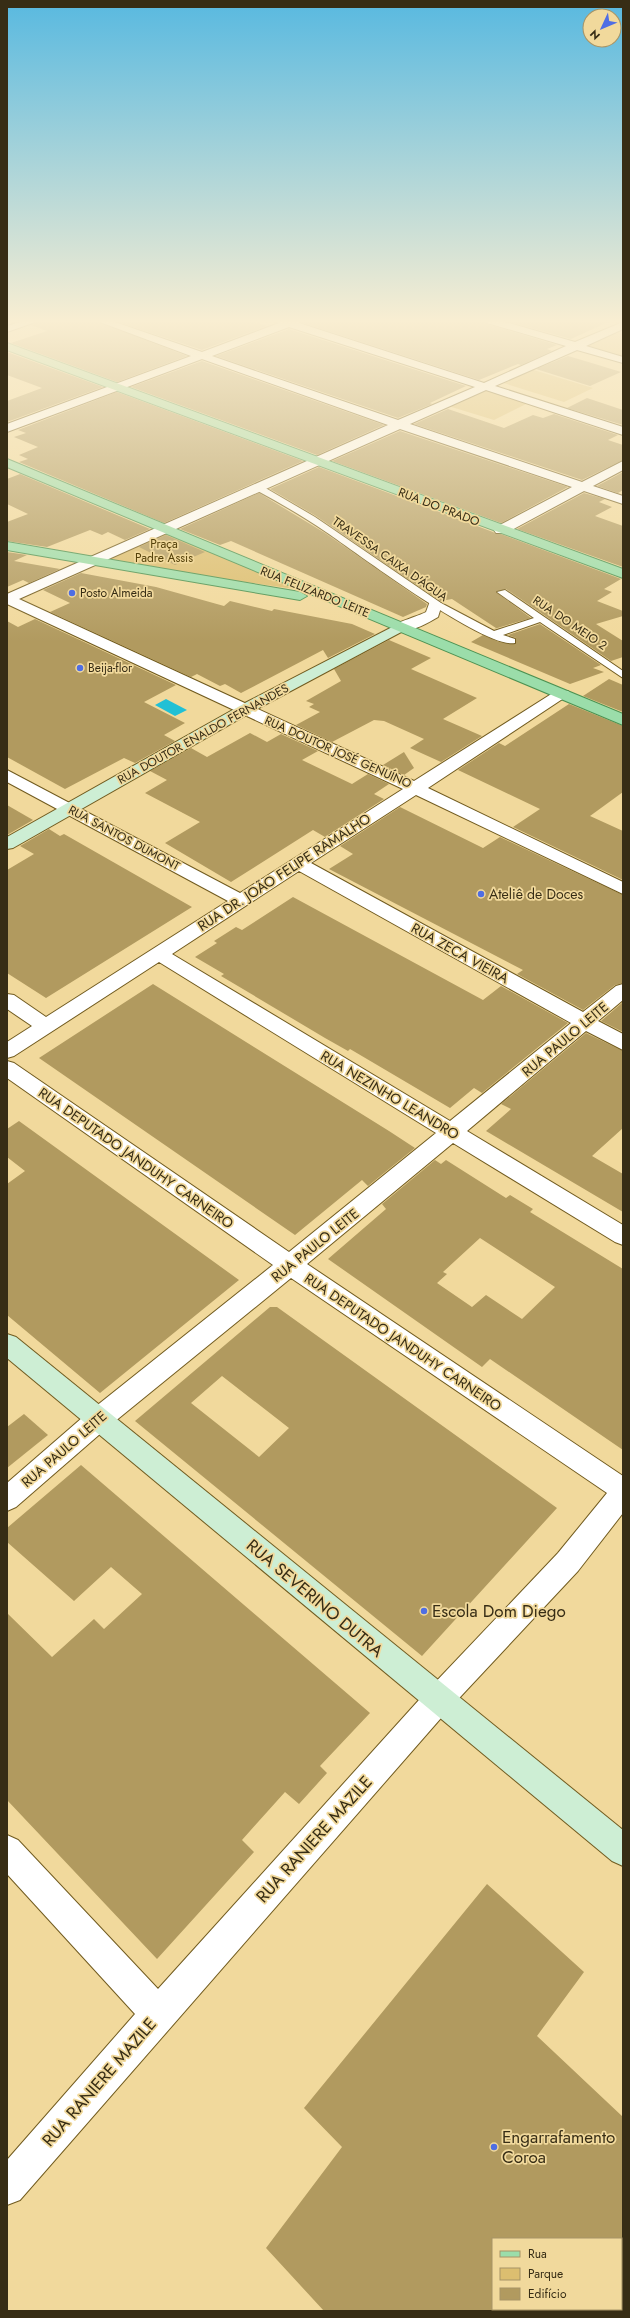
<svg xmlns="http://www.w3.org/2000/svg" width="630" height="2318" viewBox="0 0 630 2318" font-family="Jost,sans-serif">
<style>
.green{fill:#dcbe70}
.water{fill:#21c0d5}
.building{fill:#b19a5f;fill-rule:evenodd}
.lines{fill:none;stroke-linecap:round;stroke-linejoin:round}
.lane-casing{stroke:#715b1f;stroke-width:2}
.street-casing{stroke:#715b1f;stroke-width:2}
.secondary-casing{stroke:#715b1f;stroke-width:2}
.primary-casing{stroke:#4c9151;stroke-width:2}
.lane{fill:#fff;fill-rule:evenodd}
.street{fill:#fff;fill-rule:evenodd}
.secondary{fill:#cdeed4;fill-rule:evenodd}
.primary{fill:#9bddaa;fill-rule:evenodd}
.poi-dot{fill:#4f6ee3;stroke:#f1d99c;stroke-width:1.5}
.labels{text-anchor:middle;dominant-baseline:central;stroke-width:3.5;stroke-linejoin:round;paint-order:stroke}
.far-street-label{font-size:12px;fill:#372d15;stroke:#f1d99c}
.far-park-label{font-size:12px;fill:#54410a;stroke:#f1d99c}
.far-poi-label{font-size:12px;fill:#372d15;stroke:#f1d99c;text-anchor:start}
.street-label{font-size:14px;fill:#372d15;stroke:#f1d99c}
.poi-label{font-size:14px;fill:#372d15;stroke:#f1d99c;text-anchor:start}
.near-street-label{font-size:17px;fill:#372d15;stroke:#f1d99c}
.near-poi-label{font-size:17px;fill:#372d15;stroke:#f1d99c;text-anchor:start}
</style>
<rect width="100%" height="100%" fill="#f1d99c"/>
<g class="green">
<path d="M623 325V360L576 346Z"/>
<path d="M527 368 593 388 564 402 497 381Z"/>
<path d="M486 387 532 401 494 420 445 405Z"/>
<path d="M163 530 309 591 94 561Z"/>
</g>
<path class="water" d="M166 699 187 710 175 716 155 705Z"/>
<g class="building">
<path d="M48 318H88L187 356 117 382 11 343 47 331 31 325Z"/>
<path d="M106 318H242L267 326 202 350Z"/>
<path d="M299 318H475L477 321 557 345 547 349 552 351 521 365 518 364 479 380 300 322Z"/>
<path d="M495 318H617L571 339Z"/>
<path d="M289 329 466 386 430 403 432 404 398 418 216 356Z"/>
<path d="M7 352 103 387 7 422V401L42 388 7 375Z"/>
<path d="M568 356 595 364 621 372 590 386 536 369Z"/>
<path d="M202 361 384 425 317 455 131 387Z"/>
<path d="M117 392 303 461 164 523 19 462 28 459 19 455 38 447 14 437 26 433 18 430Z"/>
<path d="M587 398 623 410V425L567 408Z"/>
<path d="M448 409 504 428 533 415 543 418 554 414 618 435 608 440 623 445V460L582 480 414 424Z"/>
<path d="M400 431 568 487 501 523 332 461Z"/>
<path d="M319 467 493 532 496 534H501L621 579 604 589 612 592 597 601 623 611V616L596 624 623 641V657L611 661 506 589 496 592 531 618 494 629 496 628 452 599 440 601 316 516 270 489Z"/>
<path d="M623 472V490L618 493 597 486Z"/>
<path d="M20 474 150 529 125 540 108 532 102 535 90 530 47 547 7 541V522L28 514 7 504V479Z"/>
<path d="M259 493 325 533 427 604 426 607 403 617 231 541 220 545 180 529Z"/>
<path d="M584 493 605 499 599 502 612 507 595 516 623 526V567L517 529Z"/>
<path d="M166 535 205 552 175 565 139 547Z"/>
<path d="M7 552 27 555 14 561 60 569 29 583 23 580 7 587Z"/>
<path d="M81 573 156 587 224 606 230 601 272 611 274 609 352 624 375 634 328 658 323 650 241 693 225 684 220 686 197 674 191 677 50 612 70 603 43 590Z"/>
<path d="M35 619 176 685 144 702 185 723 164 735 175 741 135 763 124 758 65 789 7 757V621L18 627Z"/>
<path d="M540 624 601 665 593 668 604 672 570 684 471 642 483 635 499 642 515 644 516 638 508 635Z"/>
<path d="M389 640 431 658 411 669 477 698 443 719 482 736 441 762 410 748 424 739 384 721 374 720 332 742 296 725 320 712 309 707 314 704 306 701 341 681 334 669Z"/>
<path d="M609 679 623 685V712L583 696Z"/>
<path d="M569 704 623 726V792L590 816 623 831V880L513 827 540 809 458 770 499 743 505 746Z"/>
<path d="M250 733 267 742 281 734 318 751 302 760 352 784 368 774 389 784 374 794 384 799 325 837 313 830 231 882 165 843 200 822 145 793 167 780 150 771 191 748 207 757Z"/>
<path d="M404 752 414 768 404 775 383 765Z"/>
<path d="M7 805 33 820 7 835Z"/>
<path d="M400 807 483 848 500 837 623 895V983L615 985 583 1010 517 974 523 970 329 869 353 854 340 846Z"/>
<path d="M49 829 60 836 64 834 192 907 46 998 7 973V870L34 854 20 846Z"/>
<path d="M293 897 483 1000 501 986 568 1023 482 1093 474 1088 450 1108 350 1049 348 1051 325 1038 221 976 224 974 195 957 217 943 214 941 236 927 242 930Z"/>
<path d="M153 984 389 1131 415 1148 368 1186 362 1180 295 1235 39 1058Z"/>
<path d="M623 1002V1032L601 1021Z"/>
<path d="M586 1033 623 1051V1128L592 1156 623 1174V1212L486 1131 511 1109 501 1104Z"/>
<path d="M19 1121 239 1280 100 1393 7 1315V1184L25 1171 7 1157V1129Z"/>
<path d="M435 1160 441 1164 446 1160 506 1198 510 1195 533 1209 530 1212 623 1269V1450L490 1359 482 1367 328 1259 386 1209 382 1204ZM480 1238 555 1287 522 1319 486 1295 472 1307 437 1283 447 1274 443 1272Z"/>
<path d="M270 1307H277L557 1508 422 1656 135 1421ZM222 1376 289 1428 259 1457 191 1403Z"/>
<path d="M24 1414 48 1435 7 1468V1427Z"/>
<path d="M81 1465 370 1713 320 1766 327 1773 299 1804 285 1792 242 1840 254 1852 157 1959 7 1800V1613L52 1657 94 1619 104 1629 142 1594 111 1567 74 1601 7 1542V1528Z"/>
<path d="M487 1884 584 1972 537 2036 623 2117V2239H493V2311H324L266 2248 342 2147 304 2108Z"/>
</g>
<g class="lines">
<defs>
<path id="lane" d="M256 486H262L315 517 441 603 494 631 534 618 497 592 505 590 623 671V678L540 622 503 635 515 639V643C486 650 357 553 326 532 304 517 280 503 256 490Z"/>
<g id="street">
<path d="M33 318H47L7 332V326Z"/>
<path d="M89 318H103L202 352 279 323 269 320 268 318 299 319V323L484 383 566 346 477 320 476 318H491L575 342 623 322V329L586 346 623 357V363L577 350 495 386 623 427V435L486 390 410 424 582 482 623 461V470L593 486 623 496V504L584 491 506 533H496L494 530 496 527 572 487 400 429 19 599 414 781 556 691H568L570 694 428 788 623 882V894L416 795 311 863 583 1012 616 986 623 984V1000L598 1021 623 1034V1050L586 1031 467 1131 623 1225V1245L615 1242 453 1143 307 1264 623 1476V1513L578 1571 448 1710 20 2200 7 2205V2160L135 2014 7 1874V1835L18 1840 158 1989 428 1690 558 1553 607 1493 291 1278 108 1427 16 1507 7 1511V1483L90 1411 273 1265 7 1078V1061L14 1063 289 1252 436 1133 159 962 14 1056 7 1058V1042L32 1026 7 1009V994L14 995 46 1017 228 901 7 782V770L240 893 403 789 7 604V594L388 425 202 359 7 432V424L191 356ZM289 327 475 387 398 420 212 356ZM299 871 571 1023 450 1121 172 954Z"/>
<path d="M435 600 442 604 438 617C426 624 409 634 395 630L393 627C396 622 419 616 426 612L430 601Z"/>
</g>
<g id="secondary">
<path d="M400 623 407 627 405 630 257 709 13 848 7 849V837L245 703Z"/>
<path d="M7 1334 16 1337 623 1830V1866L612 1861 7 1358Z"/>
</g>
<g id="primary">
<path d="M7 343 623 569V578L7 350Z"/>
<path d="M7 459 623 714V725L7 467Z"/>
<path d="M7 542 300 592 307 596 300 600 7 550Z"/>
</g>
</defs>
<use href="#lane" class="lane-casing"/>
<use href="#street" class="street-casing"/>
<use href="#secondary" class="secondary-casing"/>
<use href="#primary" class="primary-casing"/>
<use href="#lane" class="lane"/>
<use href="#street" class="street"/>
<use href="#secondary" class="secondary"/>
<use href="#primary" class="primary"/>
</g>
<linearGradient id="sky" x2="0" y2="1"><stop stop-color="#58b9e0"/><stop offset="0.5" stop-color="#f9eed2"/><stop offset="1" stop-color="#f9eed2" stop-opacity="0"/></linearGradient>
<rect width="630" height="642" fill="url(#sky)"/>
<g class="poi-dot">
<circle cx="72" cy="593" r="4"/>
<circle cx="80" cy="668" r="4"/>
<circle cx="481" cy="894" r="4"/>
<circle cx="424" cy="1611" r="4"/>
<circle cx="494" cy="2147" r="4"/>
</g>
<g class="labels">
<g class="far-street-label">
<text transform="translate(439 507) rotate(21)">RUA DO PRADO</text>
<text transform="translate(390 559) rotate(35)">TRAVESSA CAIXA D'ÁGUA</text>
<text transform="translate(315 592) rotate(22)">RUA FELIZARDO LEITE</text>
<text transform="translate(570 623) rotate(34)">RUA DO MEIO 2</text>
<text transform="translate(203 734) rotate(-29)">RUA DOUTOR ENALDO FERNANDES</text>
<text transform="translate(338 752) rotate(24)">RUA DOUTOR JOSÉ GENUÍNO</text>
<text transform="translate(124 838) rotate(28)">RUA SANTOS DUMONT</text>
</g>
<g class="far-park-label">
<text x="164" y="544">Praça<tspan x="164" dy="14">Padre Assis</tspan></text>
</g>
<g class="far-poi-label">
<text x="80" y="593">Posto Almeida</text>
<text x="88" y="668">Beija-flor</text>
</g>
<g class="street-label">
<text transform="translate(284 872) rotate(-33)">RUA DR. JOÃO FELIPE RAMALHO</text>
<text transform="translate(460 953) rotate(29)">RUA ZECA VIEIRA</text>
<text transform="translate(565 1039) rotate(-40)">RUA PAULO LEITE</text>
<text transform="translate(390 1095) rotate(31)">RUA NEZINHO LEANDRO</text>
<text transform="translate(136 1158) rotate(35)">RUA DEPUTADO JANDUHY CARNEIRO</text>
<text transform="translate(315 1245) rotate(-39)">RUA PAULO LEITE</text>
<text transform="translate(403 1342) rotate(34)">RUA DEPUTADO JANDUHY CARNEIRO</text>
<text transform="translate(64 1449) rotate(-41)">RUA PAULO LEITE</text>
</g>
<g class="poi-label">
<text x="489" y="894">Ateliê de Doces</text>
</g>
<g class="near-street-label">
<text transform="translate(315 1598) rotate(40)">RUA SEVERINO DUTRA</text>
<text transform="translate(314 1839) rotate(-48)">RUA RANIERE MAZILE</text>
<text transform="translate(99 2082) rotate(-49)">RUA RANIERE MAZILE</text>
</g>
<g class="near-poi-label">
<text x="432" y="1611">Escola Dom Diego</text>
<text x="502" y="2137">Engarrafamento<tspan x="502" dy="20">Coroa</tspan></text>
</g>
</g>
<rect width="630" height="2318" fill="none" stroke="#372d15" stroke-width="16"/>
<rect x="492" y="2238" width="130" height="72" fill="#f1d99c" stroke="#a79466"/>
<rect x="500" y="2251" width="20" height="6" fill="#9bddaa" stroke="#a79466"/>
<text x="528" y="2258" font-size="12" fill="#372d15">Rua</text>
<rect x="500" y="2268" width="20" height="12" fill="#dcbe70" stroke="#a79466"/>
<text x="528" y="2278" font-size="12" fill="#372d15">Parque</text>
<rect x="500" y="2288" width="20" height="12" fill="#b19a5f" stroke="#a79466"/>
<text x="528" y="2298" font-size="12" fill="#372d15">Edifício</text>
<g transform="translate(602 28) rotate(226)"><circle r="19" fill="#f1d99c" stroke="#a79466"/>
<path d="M0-3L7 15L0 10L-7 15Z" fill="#4f6ee3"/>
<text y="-6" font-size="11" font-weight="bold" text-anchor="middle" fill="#372d15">N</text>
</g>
</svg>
